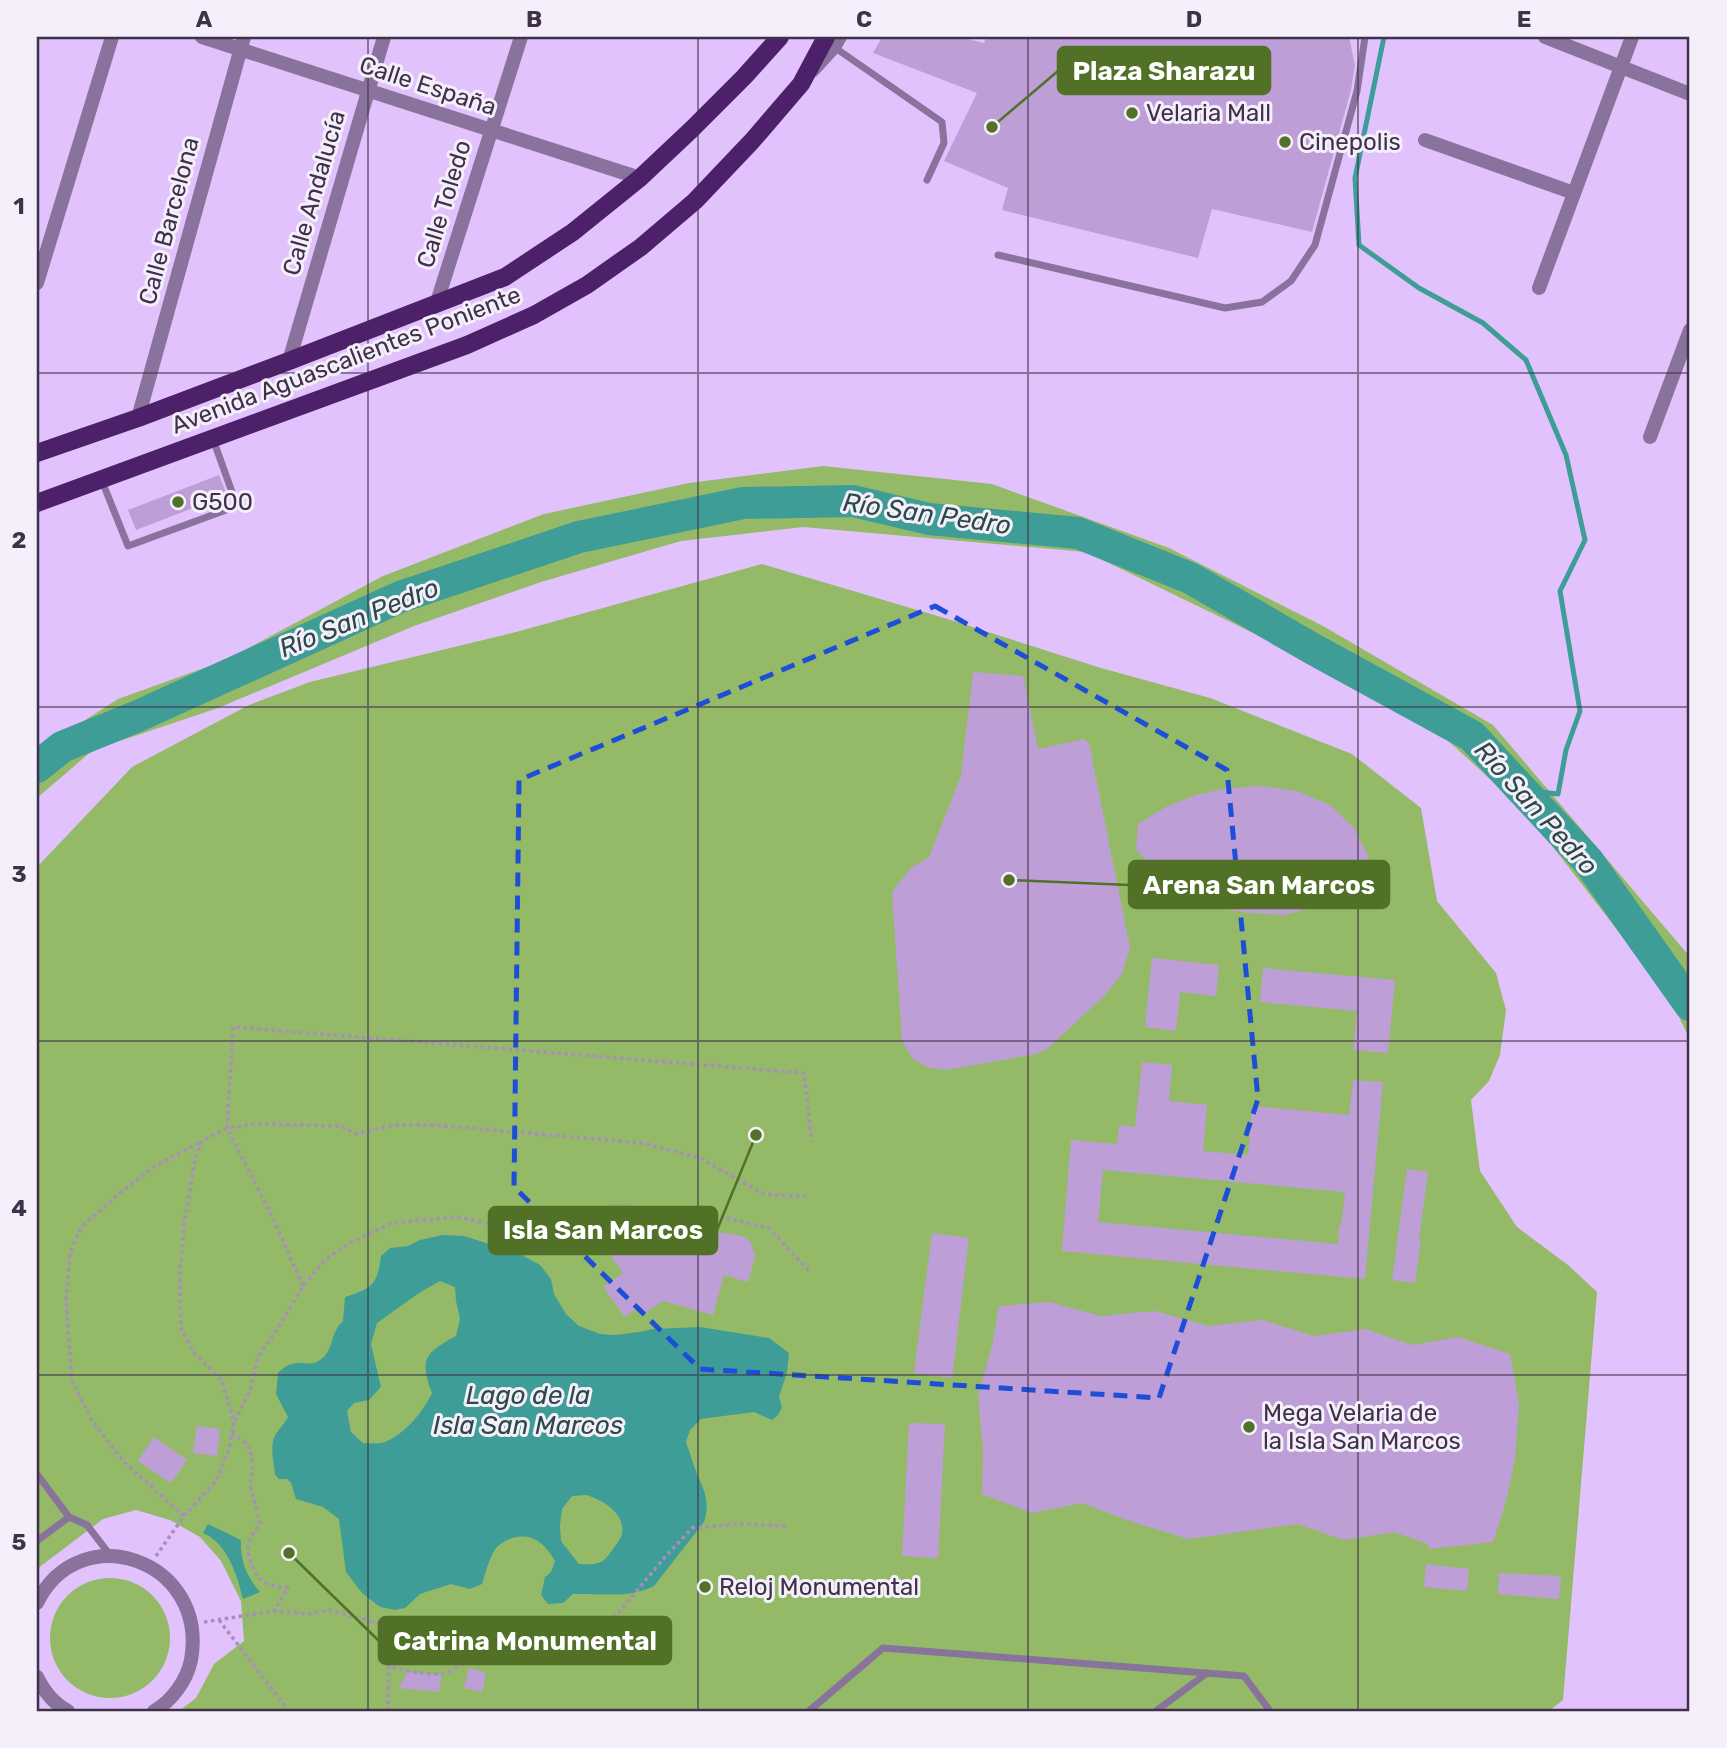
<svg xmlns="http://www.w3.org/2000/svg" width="1727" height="1748" viewBox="0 0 1727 1748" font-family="Rubik,sans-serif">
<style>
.green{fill:#94ba68}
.water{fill:#3f9d97;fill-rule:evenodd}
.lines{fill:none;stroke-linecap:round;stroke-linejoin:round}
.stream{stroke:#3f9d97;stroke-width:5}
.river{stroke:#3f9d97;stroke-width:32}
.building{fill:#be9ed7;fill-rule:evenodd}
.path{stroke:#a78ebc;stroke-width:3.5;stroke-dasharray:3.5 3.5;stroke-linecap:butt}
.service{stroke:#89729b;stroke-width:7}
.minor{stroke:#89729b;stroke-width:14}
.tertiary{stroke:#89729b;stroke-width:14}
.primary{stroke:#4d206a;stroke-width:18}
.marked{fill:none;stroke:#1d4ed8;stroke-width:5;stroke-dasharray:14 9;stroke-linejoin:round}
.grid{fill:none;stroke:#3e3148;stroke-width:2;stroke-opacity:0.55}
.poi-dot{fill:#517127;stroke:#f5effb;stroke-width:2.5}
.labels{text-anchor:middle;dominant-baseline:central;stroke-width:6;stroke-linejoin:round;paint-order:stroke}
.street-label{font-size:24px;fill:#3e3148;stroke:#f5effb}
.poi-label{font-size:24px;fill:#3e3148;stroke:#f5effb;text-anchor:start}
.water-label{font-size:26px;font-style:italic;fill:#2b4946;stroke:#f5effb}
.leader{fill:none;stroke:#517127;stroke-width:2.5}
.callout-dot{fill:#517127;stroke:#f5effb;stroke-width:2.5}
.callout{fill:#517127;stroke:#517127;stroke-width:2.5}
.callout-label{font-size:26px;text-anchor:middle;font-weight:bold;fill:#fff}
.neatline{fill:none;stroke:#3e3148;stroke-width:2.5}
.grid-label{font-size:23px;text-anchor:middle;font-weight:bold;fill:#3e3148}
</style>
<rect width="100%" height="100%" fill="#e2c2fd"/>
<g class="green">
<path d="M823 466 992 484 1169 548 1323 626 1493 725 1690 957V1040L1670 998 1525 811 1422 717 1245 629 1086 552 803 527 681 541 541 582 414 626 218 708 93 750 37 798V751L118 699 226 660 383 576 544 514 689 483Z"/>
<path d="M762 564 941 617 1101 668 1210 698 1352 754 1421 808 1437 901 1496 973 1506 1010 1500 1055 1489 1081 1471 1100 1480 1171 1517 1227 1568 1265 1597 1292 1563 1700 1549 1711H179L196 1698 214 1664 244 1641 241 1601 221 1561 200 1537 170 1520 136 1510 103 1519 37 1569V867L132 767 249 705 310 682 516 632Z"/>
<circle cx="110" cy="1638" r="60"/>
</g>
<g class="water">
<path d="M443 1235 464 1236 520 1254 540 1265 551 1279 554 1294 566 1314 579 1326 600 1334 615 1335 639 1332 653 1329 700 1327 769 1338 789 1353 787 1372 779 1397 782 1407 778 1415 772 1420 754 1412 701 1419 690 1430 686 1442C690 1453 693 1464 697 1474 705 1492 710 1502 704 1522L654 1586C628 1599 601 1593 573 1594L563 1603 548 1604 541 1595 545 1577 551 1572 555 1561C545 1544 532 1531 510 1539 506 1540 500 1544 496 1548 490 1556 485 1574 482 1584L470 1589 451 1584 420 1594 405 1608 395 1610 380 1607 362 1593 346 1572 339 1519 323 1507 296 1499 291 1483 287 1479H279L275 1475C274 1463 270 1449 274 1438 277 1430 284 1425 288 1417L276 1394 278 1373C298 1354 306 1370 320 1360 334 1351 330 1332 343 1321L345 1297C372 1288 377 1286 381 1256L390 1248 408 1246 420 1240ZM440 1281 455 1287 456 1301 460 1319 456 1336C425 1353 419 1359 432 1393 422 1413 406 1433 385 1442 379 1444 370 1443 363 1443L351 1432 347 1411 354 1403 369 1400 381 1387 371 1344 377 1323 419 1293ZM586 1495C600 1499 620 1510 622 1526 624 1534 619 1541 615 1546 603 1564 601 1565 579 1564L561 1541 560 1526 562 1509 572 1496Z"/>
<path d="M208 1524 241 1540C240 1561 247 1577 260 1592L243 1599C237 1575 228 1544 203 1533Z"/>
</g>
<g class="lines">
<path class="stream" d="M1384 37 1355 178 1359 245 1419 288 1483 323 1526 360 1566 455 1585 540 1560 591 1580 711 1566 750 1558 794 1523 790"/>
<path class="river" d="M37 767 62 747 138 716 400 597 579 537 743 503 853 501 929 519 1078 533 1190 578 1313 649 1472 736 1588 861 1690 1005"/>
</g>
<g class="building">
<path d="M882 37H959L984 43 986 37H1349L1355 65 1351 90 1312 232 1212 209 1198 258 1002 210 1008 188 944 161 977 93 873 53Z"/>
<path d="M219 475 227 495 136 530 128 510Z"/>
<path d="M973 672 1023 676 1038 749 1084 739 1089 743 1130 948 1122 974 1105 995 1047 1049 1036 1054 946 1070 929 1068 912 1058 902 1041 892 892 911 868 929 857 961 776Z"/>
<path d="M1261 786 1297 791 1330 805 1354 828 1369 858 1348 888 1323 905 1284 915 1246 913 1212 906 1182 893 1156 872 1136 849 1138 824 1166 807 1196 795 1228 788Z"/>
<path d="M1152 958 1219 965 1216 996 1180 992 1176 1031 1145 1027Z"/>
<path d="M1263 968 1395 980 1388 1053 1353 1050 1357 1011 1260 1002Z"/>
<path d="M1142 1062 1172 1065 1169 1101 1207 1105 1203 1151 1248 1155 1252 1106 1349 1115 1353 1080 1383 1082 1365 1279 1062 1251 1071 1140 1117 1144 1119 1125 1135 1127ZM1103 1170 1345 1192 1341 1226 1339 1225 1338 1244 1098 1222Z"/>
<path d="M1407 1169 1428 1172 1419 1239 1421 1240 1415 1283 1392 1280Z"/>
<path d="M645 1227 713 1238V1233H726L742 1236 750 1241 755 1256 748 1282 724 1275 713 1315 663 1301 644 1314 638 1307 625 1317 603 1287 623 1273 609 1254Z"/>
<path d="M932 1233 969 1238 952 1378 914 1373Z"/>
<path d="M1049 1302 1101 1316 1155 1311 1209 1326 1262 1320 1314 1336 1366 1329 1412 1345 1458 1337 1510 1354 1519 1404 1515 1459 1505 1505 1493 1542 1428 1549V1544L1394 1532 1344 1540 1298 1524 1188 1539 1130 1521 1082 1503 1032 1513 982 1494 983 1450 978 1396 992 1346 999 1306Z"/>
<path d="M909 1423 945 1424 938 1558 902 1556Z"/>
<path d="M197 1426 220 1429 217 1456 193 1453Z"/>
<path d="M154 1437 187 1460 171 1483 138 1461Z"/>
<path d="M1426 1564 1469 1569 1467 1591 1424 1587Z"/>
<path d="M1499 1573 1561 1576 1559 1599 1498 1594Z"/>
<path d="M469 1668 486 1673 482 1692 464 1688Z"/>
<path d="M407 1672 441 1675 439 1692 399 1688Z"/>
</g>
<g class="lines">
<g class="path">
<path d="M303 1286 269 1210 227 1128 233 1027 804 1073 812 1141"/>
<path d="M235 1421 251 1388 258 1357 281 1323 303 1286 326 1259 348 1244 392 1223 459 1217 494 1225 539 1223 583 1212 617 1206 709 1214 769 1228 811 1273"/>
<path d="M232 1433 249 1445 253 1466 250 1485 260 1523C255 1531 249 1539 248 1549 248 1553 249 1556 250 1560 257 1581 267 1587 288 1588L274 1611"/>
<path d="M184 1516 123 1461 91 1419 72 1381 66 1301 70 1253 81 1227 121 1192 155 1166 202 1141"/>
<path d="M156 1556 184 1516 216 1481 229 1449 234 1423 222 1380 195 1354 181 1329 180 1274 184 1225 195 1160 202 1141 227 1128 258 1124 340 1126 357 1134 394 1125H433L643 1143 700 1158 764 1194 809 1197"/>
<path d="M219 1620 289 1711"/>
<path d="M204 1622 274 1611 308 1614 329 1610 364 1619 395 1630 420 1629 475 1621H524L557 1634 575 1627 602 1625 619 1612 665 1557 692 1528 739 1524 787 1526"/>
<path d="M388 1711 389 1666C405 1670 424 1675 440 1674 449 1673 458 1667 466 1662L470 1639 459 1623"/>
</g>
<g class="service">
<path d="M834 47 942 122 944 143 927 180"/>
<path d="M998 255 1225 308 1262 302 1291 281 1315 245 1357 91 1365 37"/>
<path d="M102 481 128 546 237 506 213 439"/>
<path d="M37 1474 69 1517 87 1525 110 1555"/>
<path d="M37 1541 69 1517"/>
<path d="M809 1711 883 1648 1244 1676 1270 1711"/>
<path d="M1156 1711 1207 1673"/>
</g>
<g class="minor">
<path d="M202 37 640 178"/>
<path d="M1545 37 1690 94"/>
<path d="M1425 140 1574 193"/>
<path d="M37 283 112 37"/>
<path d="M1539 288 1632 37"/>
<path d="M436 305 521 37"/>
<path d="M289 361 384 37"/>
<path d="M138 418 244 37"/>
<path d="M1650 437 1690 330"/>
<path d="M37 1603C79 1516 209 1559 191 1660 187 1680 172 1701 154 1711"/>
<path d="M37 1677C44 1691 54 1704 68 1711"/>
</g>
<path class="tertiary" d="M813 70 834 47 840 37"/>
<g class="primary">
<path d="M37 453 138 418 289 361 505 277 573 232 640 178 692 129 744 77 780 37"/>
<path d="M37 503 467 345 534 315 587 285 641 247 695 201 752 141 801 84 826 37"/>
</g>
</g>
<path class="marked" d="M935 606 1227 770 1258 1099 1159 1398 700 1369 514 1187 519 780Z"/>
<path class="grid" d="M368 37V1711M698 37V1711M1028 37V1711M1358 37V1711M37 373H1690M37 707H1690M37 1041H1690M37 1375H1690"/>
<g class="poi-dot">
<circle cx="1132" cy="113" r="7"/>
<circle cx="1285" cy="142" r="7"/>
<circle cx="178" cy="502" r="7"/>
<circle cx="1249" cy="1427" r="7"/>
<circle cx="705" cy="1587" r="7"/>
</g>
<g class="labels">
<g class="street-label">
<text transform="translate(428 86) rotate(18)">Calle España</text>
<text transform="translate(314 193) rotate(-74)">Calle Andalucía</text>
<text transform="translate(444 204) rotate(-73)">Calle Toledo</text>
<text transform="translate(169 221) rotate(-75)">Calle Barcelona</text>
<text transform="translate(346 360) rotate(-21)">Avenida Aguascalientes Poniente</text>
</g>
<g class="poi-label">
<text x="1146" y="113">Velaria Mall</text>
<text x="1299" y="142">Cinepolis</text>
<text x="192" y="502">G500</text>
<text x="1263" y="1413">Mega Velaria de<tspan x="1263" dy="28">la Isla San Marcos</tspan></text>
<text x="719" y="1587">Reloj Monumental</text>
</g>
<g class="water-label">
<text transform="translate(927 514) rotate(8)">Río San Pedro</text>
<text transform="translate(359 618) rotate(-22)">Río San Pedro</text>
<text transform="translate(1536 808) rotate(48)">Río San Pedro</text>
<text x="528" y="1395">Lago de la<tspan x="528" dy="30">Isla San Marcos</tspan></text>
</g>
</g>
<path class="leader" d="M992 127L1058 71M1009 880L1129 885M756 1135L717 1230M289 1553L379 1641"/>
<g class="callout-dot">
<circle cx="992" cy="127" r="7"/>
<circle cx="1009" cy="880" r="7"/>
<circle cx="756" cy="1135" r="7"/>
<circle cx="289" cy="1553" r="7"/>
</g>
<g class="callout">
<rect x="1058" y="47" width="212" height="47" rx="7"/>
<rect x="1129" y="861" width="260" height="47" rx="7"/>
<rect x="489" y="1207" width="228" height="47" rx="7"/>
<rect x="379" y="1617" width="292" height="47" rx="7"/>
</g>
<g class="callout-label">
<text x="1164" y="80">Plaza Sharazu</text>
<text x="1259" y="894">Arena San Marcos</text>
<text x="603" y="1239">Isla San Marcos</text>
<text x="525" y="1650">Catrina Monumental</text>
</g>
<rect width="1727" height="1748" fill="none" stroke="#f5effb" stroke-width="77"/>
<rect x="38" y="38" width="1650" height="1672" class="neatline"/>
<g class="grid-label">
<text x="204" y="27">A</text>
<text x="534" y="27">B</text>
<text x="864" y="27">C</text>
<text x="1194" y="27">D</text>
<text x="1524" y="27">E</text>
<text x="19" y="214">1</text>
<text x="19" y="548">2</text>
<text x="19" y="882">3</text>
<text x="19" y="1216">4</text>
<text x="19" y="1550">5</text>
</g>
</svg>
